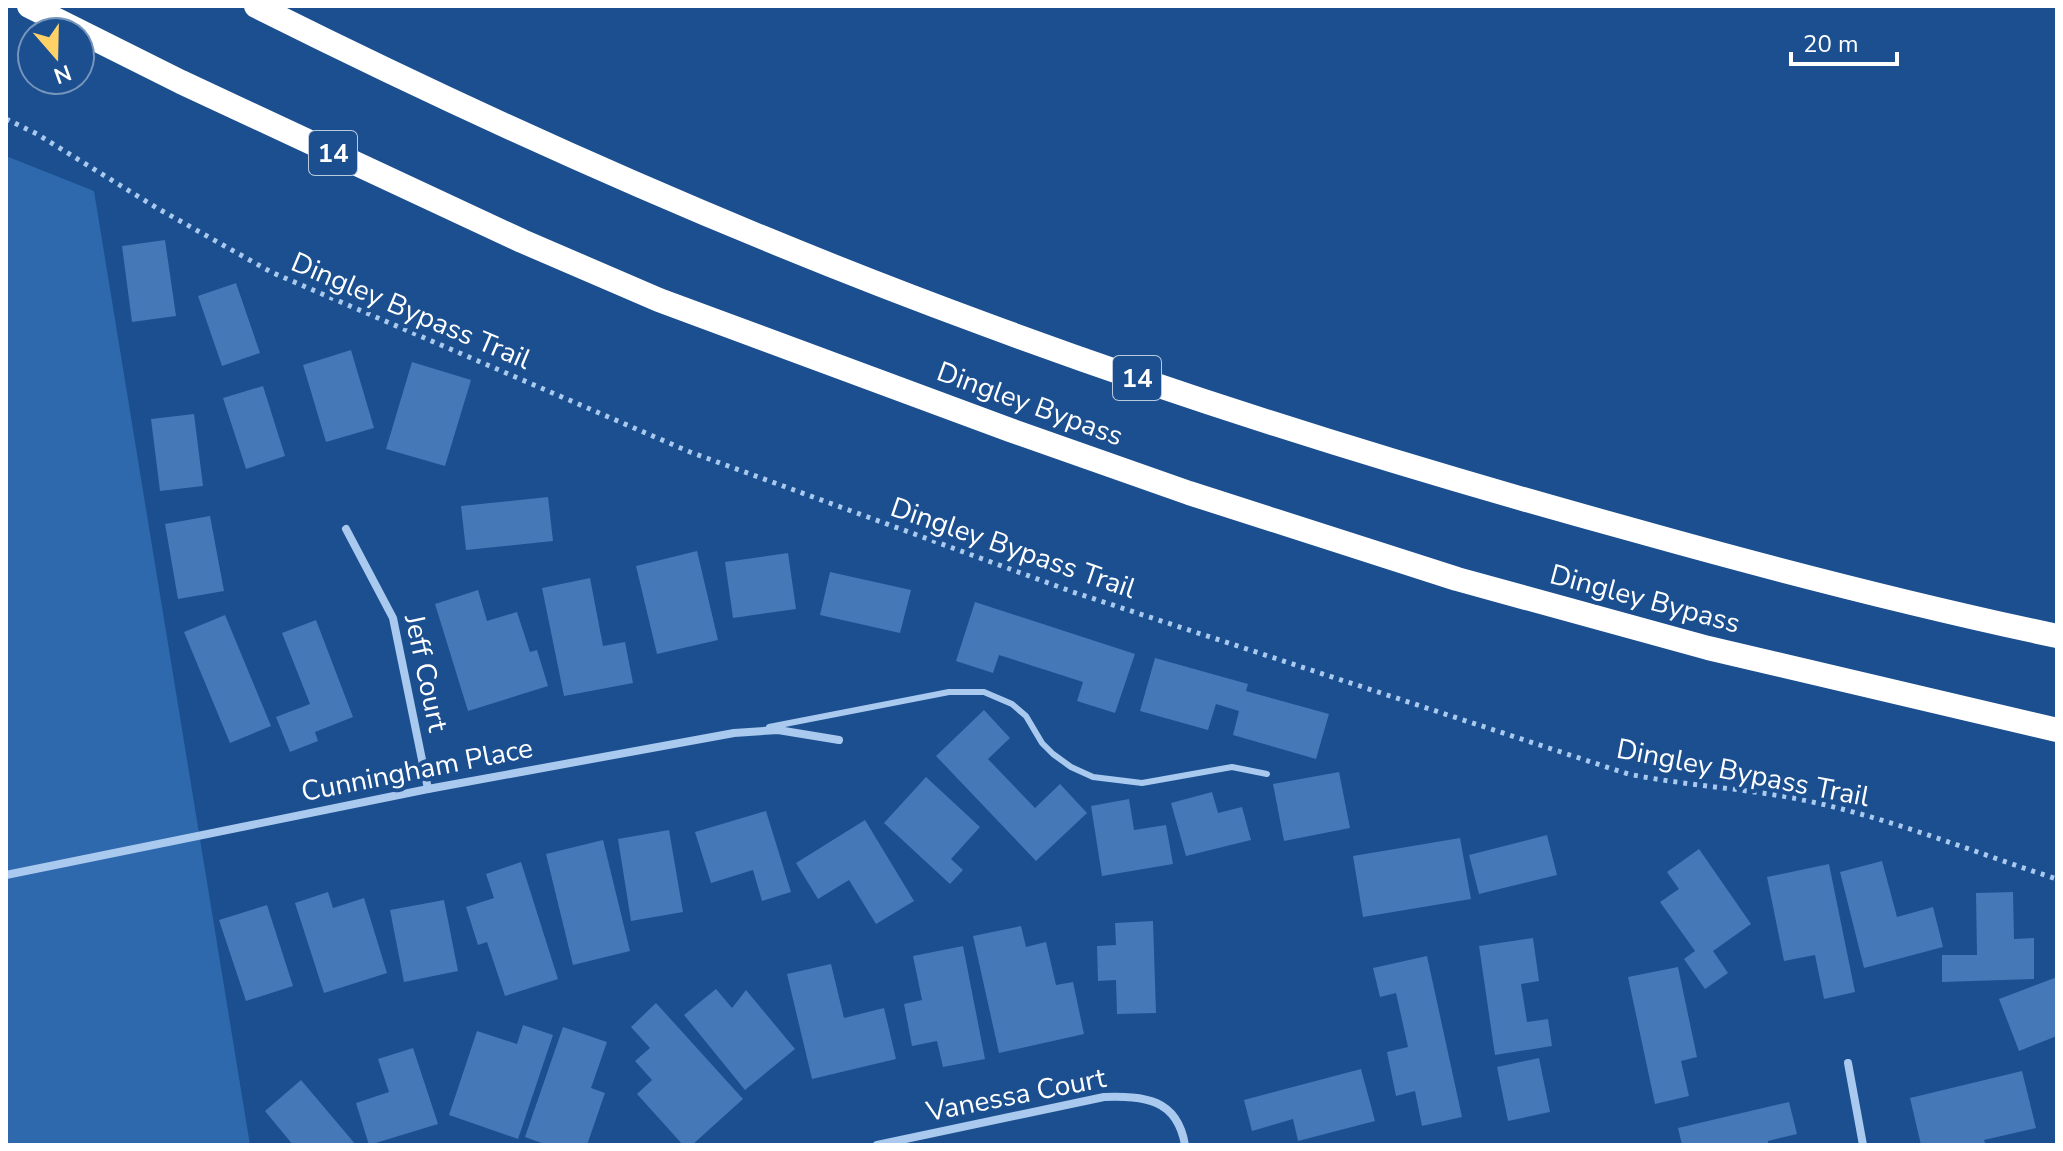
<svg xmlns="http://www.w3.org/2000/svg" width="2063" height="1151" viewBox="0 0 2063 1151" font-family="'Nunito Sans',sans-serif">
<style>
.green{fill:#2e69ad}
.building{fill:#4478b7}
.lines{fill:none;stroke-linecap:round;stroke-linejoin:round}
.path{stroke:#a9c9ee;stroke-width:5;stroke-dasharray:4 6;stroke-linecap:butt}
.lane{stroke:#a9c9ee;stroke-width:6}
.street{stroke:#a9c9ee;stroke-width:8}
.highway{stroke:#fff;stroke-width:24}
.labels{text-anchor:middle;dominant-baseline:central;stroke-width:8;stroke-linejoin:round;paint-order:stroke}
.shield{fill:#1b4f8f;stroke:#bbcadd;stroke-width:2}
.shield-label{font-size:26px;font-weight:bold;fill:#fff}
.street-label{font-size:28px;fill:#fff;stroke:#1b4f8f}
</style>
<rect width="100%" height="100%" fill="#1b4f8f"/>
<path class="green" d="M6 156 94 191 250 1145H6Z"/>
<g class="building">
<path d="M165 240 176 316 132 322 122 246Z"/>
<path d="M236 283 260 353 222 366 198 296Z"/>
<path d="M351 350 374 428 326 442 303 365Z"/>
<path d="M412 362 471 380 445 466 386 449Z"/>
<path d="M263 386 285 456 246 469 223 398Z"/>
<path d="M194 414 203 486 160 491 151 419Z"/>
<path d="M548 497 553 541 466 550 461 506Z"/>
<path d="M210 516 224 591 178 599 165 524Z"/>
<path d="M697 551 718 640 657 654 636 566Z"/>
<path d="M788 553 796 609 733 618 725 562Z"/>
<path d="M830 572 911 590 900 633 820 615Z"/>
<path d="M590 578 603 646 625 642 633 683 564 696 542 588Z"/>
<path d="M478 590 487 621 517 612 530 652 537 650 548 686 468 711 435 604Z"/>
<path d="M975 602 1135 654 1115 713 1077 701 1083 682 999 655 993 673 956 661Z"/>
<path d="M225 615 271 726 230 743 184 632Z"/>
<path d="M316 620 353 717 315 732 318 741 290 752 276 717 310 704 282 633Z"/>
<path d="M1155 658 1248 684 1246 691 1329 714 1316 759 1233 735 1239 711 1216 704 1208 730 1140 711Z"/>
<path d="M984 710 1010 738 988 759 1035 808 1060 784 1087 813 1036 861 936 756Z"/>
<path d="M1339 772 1350 828 1284 841 1273 784Z"/>
<path d="M926 777 980 827 951 859 963 870 950 884 884 823Z"/>
<path d="M1212 792 1218 813 1242 807 1251 840 1186 856 1171 803Z"/>
<path d="M1129 799 1134 830 1166 825 1173 864 1102 876 1091 806Z"/>
<path d="M766 811 791 892 762 901 753 870 711 883 695 832Z"/>
<path d="M865 820 914 901 876 924 849 880 818 899 796 863Z"/>
<path d="M669 830 683 912 631 921 618 839Z"/>
<path d="M1547 835 1557 875 1479 894 1469 855Z"/>
<path d="M1460 838 1471 899 1363 917 1353 856Z"/>
<path d="M603 840 630 951 573 965 546 854Z"/>
<path d="M1699 849 1751 924 1713 951 1728 973 1705 989 1684 959 1695 951 1660 902 1679 889 1667 872Z"/>
<path d="M1882 861 1897 917 1933 907 1943 947 1864 968 1840 872Z"/>
<path d="M521 862 558 979 505 996 487 942 478 945 466 907 494 898 486 874Z"/>
<path d="M1829 864 1855 992 1824 999 1815 955 1784 961 1767 877Z"/>
<path d="M328 892 333 908 364 898 387 973 324 993 295 903Z"/>
<path d="M2013 892 2014 939 2034 938V979L1942 982V955H1977L1976 893Z"/>
<path d="M444 900 458 971 404 982 390 910Z"/>
<path d="M267 905 293 986 246 1001 219 920Z"/>
<path d="M1153 921 1156 1013 1117 1014 1116 980 1098 981 1097 946 1116 945 1115 923Z"/>
<path d="M1021 926 1026 947 1046 942 1056 985 1073 982 1084 1034 999 1053 973 936Z"/>
<path d="M1533 938 1539 981 1521 984 1527 1022 1548 1019 1552 1046 1495 1055 1479 946Z"/>
<path d="M963 946 985 1059 943 1067 937 1041 912 1046 904 1004 922 1000 913 956Z"/>
<path d="M1427 956 1462 1117 1422 1126 1415 1091 1396 1096 1387 1052 1408 1047 1396 993 1380 997 1373 968Z"/>
<path d="M831 964 844 1018 884 1008 896 1059 812 1079 787 974Z"/>
<path d="M1678 967 1697 1057 1681 1061 1689 1096 1655 1104 1628 977Z"/>
<path d="M2057 977V1036L2019 1051 1999 999Z"/>
<path d="M716 989 732 1008 746 990 795 1049 745 1090 684 1015Z"/>
<path d="M656 1003 743 1099 692 1145H683L637 1094 652 1080 635 1061 650 1048 631 1027Z"/>
<path d="M523 1025 553 1035 518 1139 449 1115 477 1031 517 1044Z"/>
<path d="M563 1027 607 1042 591 1088 605 1093 587 1145H547L525 1137Z"/>
<path d="M413 1048 438 1124 369 1145 356 1103 389 1092 378 1059Z"/>
<path d="M1539 1058 1550 1112 1508 1121 1497 1067Z"/>
<path d="M1361 1069 1375 1121 1298 1141 1293 1119 1252 1131 1244 1100Z"/>
<path d="M2022 1071 2036 1128 1984 1140 1986 1145H1921L1910 1098Z"/>
<path d="M301 1080 356 1145H293L265 1111Z"/>
<path d="M1789 1102 1797 1134 1768 1141V1145H1682L1678 1128Z"/>
</g>
<g class="lines">
<path class="path" d="M6 119 37 134 157 208 271 272 690 452 1073 592 1628 774C1683 785 1738 788 1793 798 1883 815 1970 851 2057 879"/>
<path class="lane" d="M769 727 949 692H984L1012 704 1026 716 1042 743 1053 754 1071 767 1093 777 1142 783 1232 767 1267 774"/>
<g class="street">
<path d="M346 529 393 618 428 789"/>
<path d="M6 875 428 789 734 733 778 730 839 740"/>
<path d="M1848 1063 1863 1145"/>
<path d="M877 1145 1104 1097C1144 1096 1177 1098 1185 1145"/>
</g>
<g class="highway">
<path d="M29 6 181 82 522 241 659 300 1010 430 1189 493 1457 579 1708 648 2057 730"/>
<path d="M256 6C492 124 739 234 987 325 1200 404 1418 471 1637 531 1776 570 1916 606 2057 636"/>
</g>
</g>
<g class="labels">
<g class="shield">
<rect x="309" y="131" width="48" height="44" rx="6"/>
<rect x="1113" y="356" width="48" height="44" rx="6"/>
</g>
<g class="shield-label">
<text x="333" y="153">14</text>
<text x="1137" y="378">14</text>
</g>
<g class="street-label">
<text transform="translate(411 311) rotate(23)">Dingley Bypass Trail</text>
<text transform="translate(1030 404) rotate(20)">Dingley Bypass</text>
<text transform="translate(1013 548) rotate(19)">Dingley Bypass Trail</text>
<text transform="translate(1645 599) rotate(15)">Dingley Bypass</text>
<text transform="translate(426 673) rotate(78)">Jeff Court</text>
<text transform="translate(417 770) rotate(-11)">Cunningham Place</text>
<text transform="translate(1743 773) rotate(11)">Dingley Bypass Trail</text>
<text transform="translate(1016 1095) rotate(-11)">Vanessa Court</text>
</g>
</g>
<rect width="2063" height="1151" fill="none" stroke="#ffffff" stroke-width="16"/>
<g transform="translate(56 56) rotate(160)"><circle r="38" fill="#1b4f8f" stroke="#7695bc" stroke-width="2"/>
<path d="M0-6L14 30L0 20L-14 30Z" fill="#ffd166"/>
<text y="-12" font-size="22" font-weight="bold" text-anchor="middle" fill="#ffffff">N</text>
</g>
<path d="M1791 52v12h106v-12" fill="none" stroke="#ffffff" stroke-width="4"/>
<text x="1803" y="52" font-size="24" fill="#ffffff" stroke="#1b4f8f" stroke-width="6" paint-order="stroke">20 m</text>
</svg>
